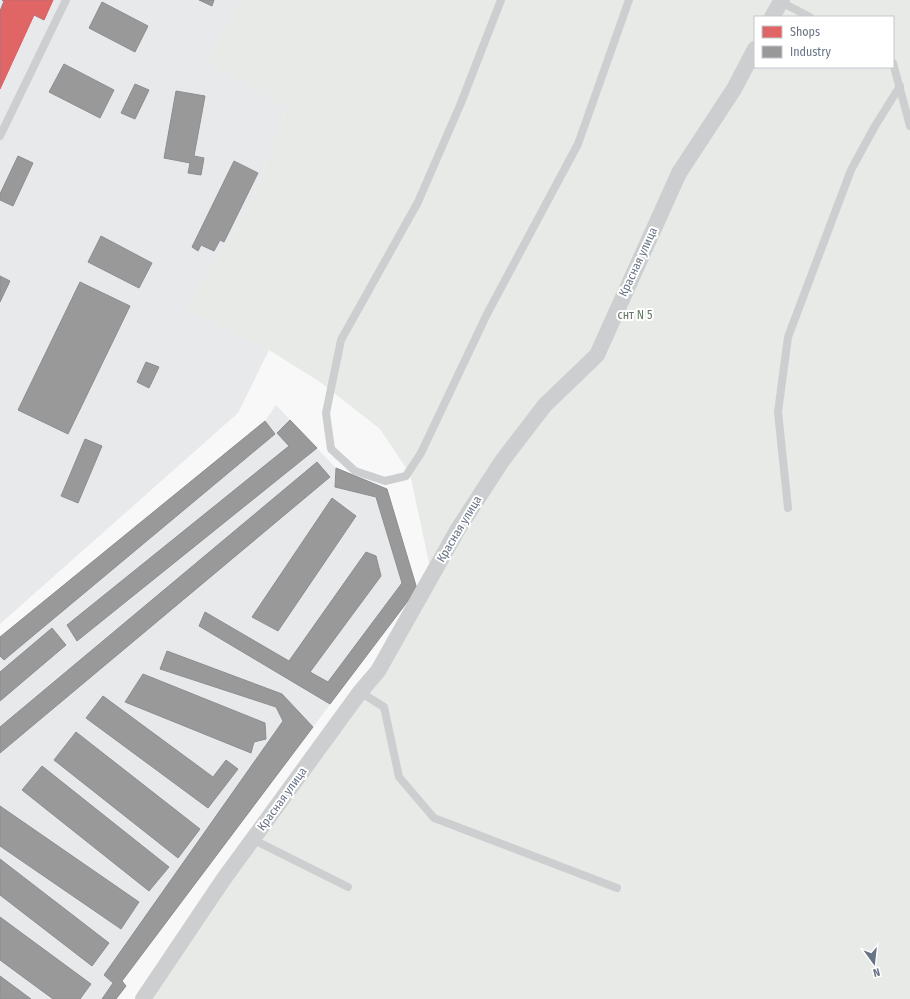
<svg xmlns="http://www.w3.org/2000/svg" width="910" height="999" viewBox="0 0 910 999" font-family="'Fira Sans Condensed',sans-serif">
<style>
.built{fill:#e8e9ea}
.green{fill:#e7eae6;fill-rule:evenodd}
.shops{fill:#e06666;stroke:#bc6a70}
.industry{fill:#999;stroke:#8b8e93}
.lines{fill:none;stroke-linecap:round;stroke-linejoin:round}
.service{stroke:#cdcecf;stroke-width:8}
.minor{stroke:#cdcecf;stroke-width:16}
.labels{text-anchor:middle;dominant-baseline:central;stroke-width:4;stroke-linejoin:round;paint-order:stroke}
.street-label{font-size:12px;fill:#697486;stroke:#fff}
.park-label{font-size:12px;fill:#647864;stroke:#fff}
</style>
<rect width="100%" height="100%" fill="#f8f8f8"/>
<g class="built">
<path d="M0 0H239L206 63 287 106 253 199 187 307 269 350 238 413 0 624Z"/>
<path d="M276 405 336 468 387 489 417 589 122 981 126 986 116 999H0V637L265 421Z"/>
</g>
<path class="green" d="M239 0H910V999H150L434 586 410 474 380 429 320 382 269 350 186 308 253 199 287 106 206 63ZM755 17H893V67H755Z"/>
<path class="shops" d="M2 0H53L44 20 34 15 0 89V11L4 1Z"/>
<g class="industry">
<path d="M199 0H214L212 6Z"/>
<path d="M102 2 148 26 135 52 89 28Z"/>
<path d="M64 64 114 90 100 118 49 92Z"/>
<path d="M135 84 149 90 135 119 121 113Z"/>
<path d="M176 91 205 96 194 156 204 158 201 175 188 173 190 163 164 158Z"/>
<path d="M18 156 33 163 13 206 0 200V194Z"/>
<path d="M234 161 258 173 224 242 220 240 214 251 201 245 198 251 192 247Z"/>
<path d="M101 236 152 263 139 288 88 262Z"/>
<path d="M0 276 10 281 0 302Z"/>
<path d="M80 282 130 306 68 434 18 410Z"/>
<path d="M146 362 159 367 149 388 137 382Z"/>
<path d="M290 420 317 448 77 641 67 625 289 446 277 433Z"/>
<path d="M265 421 275 434 4 660 0 656V637Z"/>
<path d="M85 439 102 446 78 503 61 496Z"/>
<path d="M317 462 330 477 0 753V727Z"/>
<path d="M336 468 387 489 417 589 330 704 199 626 205 612 289 661 366 552 376 556 381 576 310 672 328 682 402 583 376 497 335 487Z"/>
<path d="M332 498 356 516 278 631 252 617Z"/>
<path d="M52 628 66 645 0 701V672Z"/>
<path d="M167 651 282 694 313 727 122 981 126 986 116 999H102L113 983 104 975 283 721 276 707 160 669Z"/>
<path d="M143 674 265 723 266 739 254 742 251 753 125 702Z"/>
<path d="M103 696 213 777 226 760 238 769 208 808 86 718Z"/>
<path d="M76 732 200 829 178 858 54 760Z"/>
<path d="M42 766 169 867 149 891 22 790Z"/>
<path d="M0 806 139 902 121 929 0 846Z"/>
<path d="M0 859 109 943 92 966 0 895Z"/>
<path d="M0 917 91 984 80 999H53L0 960Z"/>
<path d="M0 976 31 999H0Z"/>
</g>
<g class="lines">
<g class="service">
<path d="M501 0 461 103 418 202 341 340 326 413 331 449 355 471 385 481 406 476 421 453 487 314 578 144 629 0"/>
<path d="M781 2 810 17"/>
<path d="M893 63 910 126"/>
<path d="M0 136 66 0"/>
<path d="M788 508 778 412 788 337 851 170 875 126 900 86"/>
<path d="M360 692 384 707 399 777 434 818 617 888"/>
<path d="M252 839 348 887"/>
</g>
<g class="minor">
<path d="M772 17 782 0"/>
<path d="M143 999 223 880 360 692 378 671 458 529 502 461 545 405 597 355 679 173 734 89 755 49"/>
</g>
</g>
<g class="labels">
<g class="street-label">
<text transform="translate(638 262) rotate(-65)">Красная улица</text>
<text transform="translate(459 529) rotate(-59)">Красная улица</text>
<text transform="translate(282 799) rotate(-54)">Красная улица</text>
</g>
<g class="park-label">
<text x="635" y="315">снт N 5</text>
</g>
</g>
<rect x="754" y="16" width="140" height="52" fill="#ffffff" stroke="#c3c7cf"/>
<rect x="762" y="26" width="20" height="12" fill="#e06666" stroke="#c3c7cf"/>
<text x="790" y="36" font-size="12" fill="#697486">Shops</text>
<rect x="762" y="46" width="20" height="12" fill="#999999" stroke="#c3c7cf"/>
<text x="790" y="56" font-size="12" fill="#697486">Industry</text>
<g transform="translate(874 963) rotate(165)" stroke="#ffffff" stroke-width="3" paint-order="stroke">
<path d="M0-3L7 15L0 10L-7 15Z" fill="#697486"/>
<text y="-6" font-size="11" font-weight="bold" text-anchor="middle" fill="#697486">N</text>
</g>
</svg>
